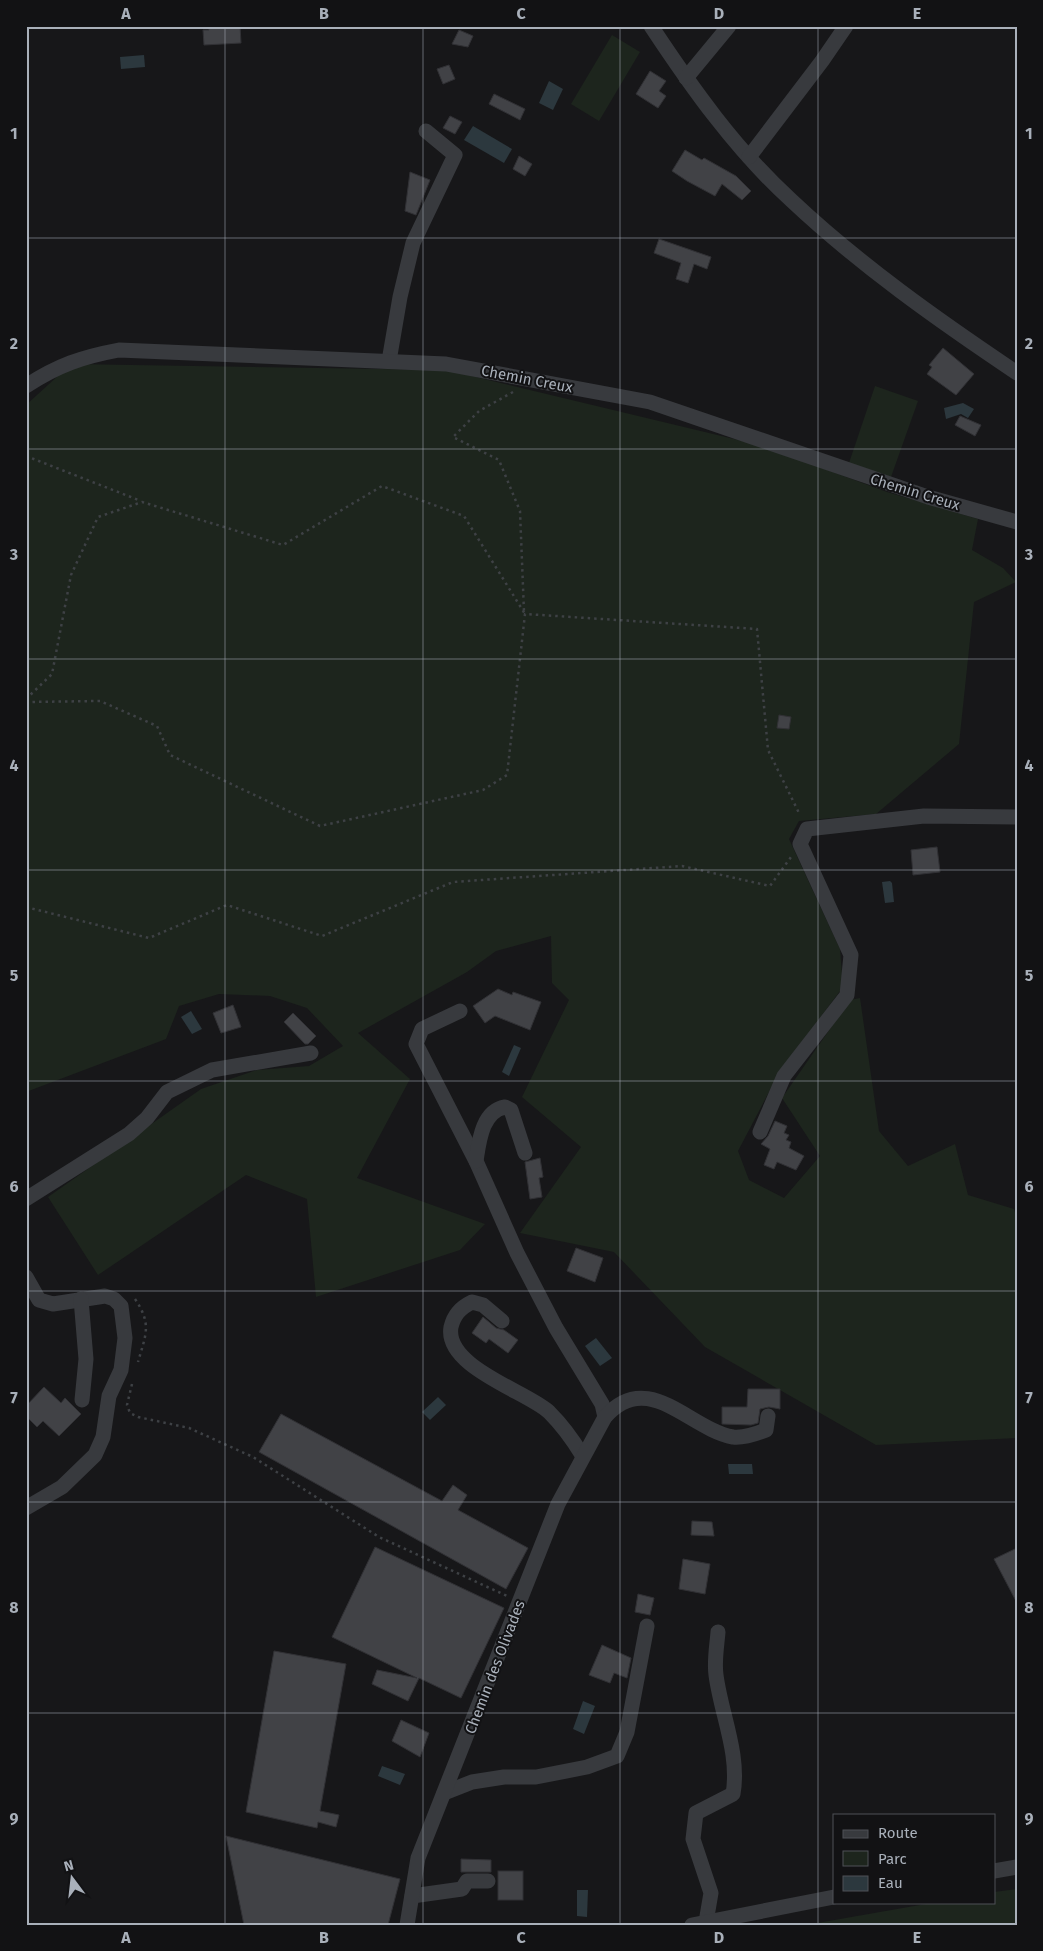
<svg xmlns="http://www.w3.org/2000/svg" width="1043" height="1951" viewBox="0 0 1043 1951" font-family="'Fira Sans',sans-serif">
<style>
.green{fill:#1d251d}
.water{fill:#2c383e}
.building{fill:#414246;stroke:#313135}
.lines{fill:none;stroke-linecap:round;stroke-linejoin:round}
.path{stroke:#3e4145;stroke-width:2.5;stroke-dasharray:2.5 4;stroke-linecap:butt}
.minor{stroke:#383a3e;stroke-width:15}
.grid{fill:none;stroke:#a9b0ba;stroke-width:1;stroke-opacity:0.55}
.labels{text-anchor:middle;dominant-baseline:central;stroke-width:4;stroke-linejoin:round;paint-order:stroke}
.street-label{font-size:15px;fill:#a9b0ba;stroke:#121214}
.neatline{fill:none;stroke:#a9b0ba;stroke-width:2}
.grid-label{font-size:16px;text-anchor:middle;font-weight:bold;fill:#a9b0ba}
</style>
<rect width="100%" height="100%" fill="#171719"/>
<g class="green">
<path d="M612 35 640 52 599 121 571 104Z"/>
<path d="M71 364 447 370 759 445 887 492 978 519 972 550 1003 568 1016 582 974 602 959 744 876 814 799 821 789 839 840 949 843 987 779 1073 738 1151 749 1180 784 1198 820 1156 782 1098 850 1000 860 998 879 1131 908 1166 955 1144 968 1195 1014 1209 1017 1219V1438L876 1445 705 1347 614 1252 520 1233 581 1147 522 1097 569 1000 552 983 551 936 496 951 467 972 358 1033 410 1079 357 1178 485 1224 460 1250 316 1297 307 1199 246 1175 98 1275 48 1197 201 1089 257 1070 309 1066 343 1046 307 1008 270 996 219 994 179 1006 166 1039 26 1092V405Z"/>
<path d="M875 386 918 401 891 477 849 463Z"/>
<path d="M1017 1889V1925H806L937 1902H994V1892Z"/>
</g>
<g class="water">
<path d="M144 55 145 67 121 69 120 57Z"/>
<path d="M549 81 563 89 553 110 539 103Z"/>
<path d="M473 126 512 149 504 163 464 140Z"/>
<path d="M963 403 974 409 968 418 961 414 946 419 944 408Z"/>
<path d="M890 881 892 883 894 902 885 903 882 882Z"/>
<path d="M191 1011 202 1029 192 1034 181 1017Z"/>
<path d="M514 1045 521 1048 509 1076 502 1072Z"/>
<path d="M596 1338 612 1358 600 1366 585 1346Z"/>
<path d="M438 1397 446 1405 430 1420 422 1412Z"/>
<path d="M728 1464H752L753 1474H729Z"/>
<path d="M583 1701 595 1706 584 1734 573 1729Z"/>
<path d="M382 1766 405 1774 400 1785 378 1776Z"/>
<path d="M577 1890H588L587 1917 577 1916Z"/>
</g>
<g class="building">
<path d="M208 26H240L241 43 204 45 203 30H209Z"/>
<path d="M459 30 473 36 468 47 452 44Z"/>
<path d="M449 65 455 79 443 84 437 69Z"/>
<path d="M650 71 666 81 659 91 666 96 658 108 636 94Z"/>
<path d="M494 94 525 109 520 120 489 104Z"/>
<path d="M450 116 462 122 455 134 443 128Z"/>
<path d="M685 150 702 160 704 158 736 176 751 191 742 200 722 184 715 196 687 181 672 171Z"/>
<path d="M519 156 532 164 525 176 513 169Z"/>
<path d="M410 172 430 180 416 215 405 211Z"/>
<path d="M659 239 711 257 707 269 694 264 688 283 676 279 681 263 654 253Z"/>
<path d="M943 348 974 374 956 395 927 374 932 367 929 365Z"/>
<path d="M960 416 981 425 975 436 955 425Z"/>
<path d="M779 715 791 717 789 729 777 728Z"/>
<path d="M937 847 940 872 913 875 911 850Z"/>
<path d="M498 989 512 995 513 992 541 1002 530 1030 495 1016 485 1023 473 1006Z"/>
<path d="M233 1005 241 1027 221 1033 213 1013Z"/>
<path d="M293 1013 316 1036 308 1044H305L284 1022Z"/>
<path d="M775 1121 787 1126 784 1133 789 1135 786 1140 791 1142 789 1148 804 1156 796 1170 777 1162 774 1169 764 1165 770 1149 761 1144 768 1136Z"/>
<path d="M540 1158 543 1177 539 1178 542 1197 530 1199 525 1162Z"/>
<path d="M576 1248 603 1258 595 1282 567 1271Z"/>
<path d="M483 1317 496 1328 504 1330 518 1340 508 1353 489 1339 486 1343 472 1333Z"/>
<path d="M44 1387 61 1403 65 1398 81 1414 59 1436 43 1421 37 1427 26 1416V1406Z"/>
<path d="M748 1389H780V1409L769 1407 760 1409 758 1423 751 1425 722 1424V1407H747Z"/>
<path d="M281 1414 442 1501 453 1485 467 1495 458 1510 528 1548 506 1589 259 1452Z"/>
<path d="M692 1521 712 1522 714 1536 691 1535Z"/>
<path d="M375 1547 504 1608 461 1698 419 1678 408 1701 372 1684 377 1670 417 1678 332 1637Z"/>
<path d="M1017 1548V1603L994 1559Z"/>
<path d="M683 1559 710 1564 705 1594 679 1589Z"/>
<path d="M638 1594 654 1598 650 1615 635 1612Z"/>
<path d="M602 1645 631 1658 627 1678 614 1673 610 1683 589 1675Z"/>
<path d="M274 1651 346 1664 320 1811 339 1815 336 1827 318 1822 317 1828 246 1812Z"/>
<path d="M401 1720 429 1733 420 1757 392 1741Z"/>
<path d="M226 1836 400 1879 388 1925H244Z"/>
<path d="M461 1859 491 1860V1872H461Z"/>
<rect x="498" y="1871" width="25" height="29"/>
</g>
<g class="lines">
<g class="path">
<path d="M513 392 479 411 453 437 499 460 520 511 524 612"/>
<path d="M26 456 141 501"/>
<path d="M26 699 52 674 71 575 98 517 142 502 283 545 382 486 464 516 525 614"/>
<path d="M26 702 100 701 157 726 170 755 320 826 483 790 507 775 525 614 757 629 768 750 800 815"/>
<path d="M26 907 149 938 227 905 322 936 453 882 682 866 770 886 791 857"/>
<path d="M135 1299C152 1324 146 1334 138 1362"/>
<path d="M132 1384 127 1405 130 1413 138 1417 189 1428 253 1457 379 1537 507 1596"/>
</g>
<g class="minor">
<path d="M651 26C692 88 736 150 791 200 860 265 938 320 1017 373"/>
<path d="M686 78 729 26"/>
<path d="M749 157 822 61 846 26"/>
<path d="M389 361 400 297 413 243 455 155 426 131"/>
<path d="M26 386C58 365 82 357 119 350L446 364 650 402 928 497 1017 522"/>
<path d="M460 1011 422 1029 416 1044 476 1161 517 1253 556 1328 602 1404 605 1417"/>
<path d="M760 1132 784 1076 847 995 851 955 800 844 807 829 924 816 1017 817"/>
<path d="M476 1161C479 1142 482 1111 505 1107L511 1110 525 1153"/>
<path d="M26 1199 129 1134 147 1118 167 1092 212 1070 311 1053"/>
<path d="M26 1277 39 1300 53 1304 105 1296 114 1299 121 1306 125 1338 121 1370 109 1396 103 1437 95 1455 62 1487 26 1508"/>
<path d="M81 1299 86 1359 82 1400"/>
<path d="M502 1321 483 1305 472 1302C460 1308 454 1315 451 1327 444 1367 528 1392 549 1412 562 1425 573 1440 582 1455"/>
<path d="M444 1793 472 1782 504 1777H536L587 1767 617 1756 627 1732 647 1626"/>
<path d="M994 1871 1017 1867"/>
<path d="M412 1896 462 1889 467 1881H488"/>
<path d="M706 1922 711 1893 693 1839 696 1813 733 1794C740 1754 721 1714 716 1675 714 1661 717 1645 718 1632"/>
<path d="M407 1925 418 1858 558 1504 605 1417C648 1368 689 1429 733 1437 744 1438 756 1434 766 1430L768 1416"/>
<path d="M692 1925 834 1897"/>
</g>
</g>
<path class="grid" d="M225 26V1925M423 26V1925M620 26V1925M818 26V1925M26 238H1017M26 449H1017M26 659H1017M26 870H1017M26 1081H1017M26 1291H1017M26 1502H1017M26 1713H1017"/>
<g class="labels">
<g class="street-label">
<text transform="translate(527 379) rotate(11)">Chemin Creux</text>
<text transform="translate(915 492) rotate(17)">Chemin Creux</text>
<text transform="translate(495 1667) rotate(-69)">Chemin des Olivades</text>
</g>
</g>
<rect width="1043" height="1951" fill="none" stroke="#121214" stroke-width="55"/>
<rect x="833" y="1814" width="162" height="90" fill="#121214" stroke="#4e5156"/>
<rect x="843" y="1830" width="25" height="8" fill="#383a3e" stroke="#4e5156"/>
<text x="878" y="1838" font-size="15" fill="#a9b0ba">Route</text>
<rect x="843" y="1851" width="25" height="15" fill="#1d251d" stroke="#4e5156"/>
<text x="878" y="1864" font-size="15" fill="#a9b0ba">Parc</text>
<rect x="843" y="1876" width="25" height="15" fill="#2c383e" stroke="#4e5156"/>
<text x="878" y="1888" font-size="15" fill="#a9b0ba">Eau</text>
<g transform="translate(72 1878) rotate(345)" stroke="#121214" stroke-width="4" paint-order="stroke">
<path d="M0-4L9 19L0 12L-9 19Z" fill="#a9b0ba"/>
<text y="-8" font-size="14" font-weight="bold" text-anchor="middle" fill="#a9b0ba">N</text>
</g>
<rect x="28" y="28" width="988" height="1896" class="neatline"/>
<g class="grid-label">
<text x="126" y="19">A</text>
<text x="324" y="19">B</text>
<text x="521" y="19">C</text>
<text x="719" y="19">D</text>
<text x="917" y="19">E</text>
<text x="14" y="139">1</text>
<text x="1029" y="139">1</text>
<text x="14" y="349">2</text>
<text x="1029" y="349">2</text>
<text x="14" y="560">3</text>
<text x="1029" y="560">3</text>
<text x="14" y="771">4</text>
<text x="1029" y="771">4</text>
<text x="14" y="981">5</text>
<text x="1029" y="981">5</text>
<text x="14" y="1192">6</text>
<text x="1029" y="1192">6</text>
<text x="14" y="1403">7</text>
<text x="1029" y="1403">7</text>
<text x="14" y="1613">8</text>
<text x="1029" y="1613">8</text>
<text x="14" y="1824">9</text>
<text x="1029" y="1824">9</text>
<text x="126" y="1943">A</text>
<text x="324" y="1943">B</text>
<text x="521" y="1943">C</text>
<text x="719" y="1943">D</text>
<text x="917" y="1943">E</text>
</g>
</svg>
